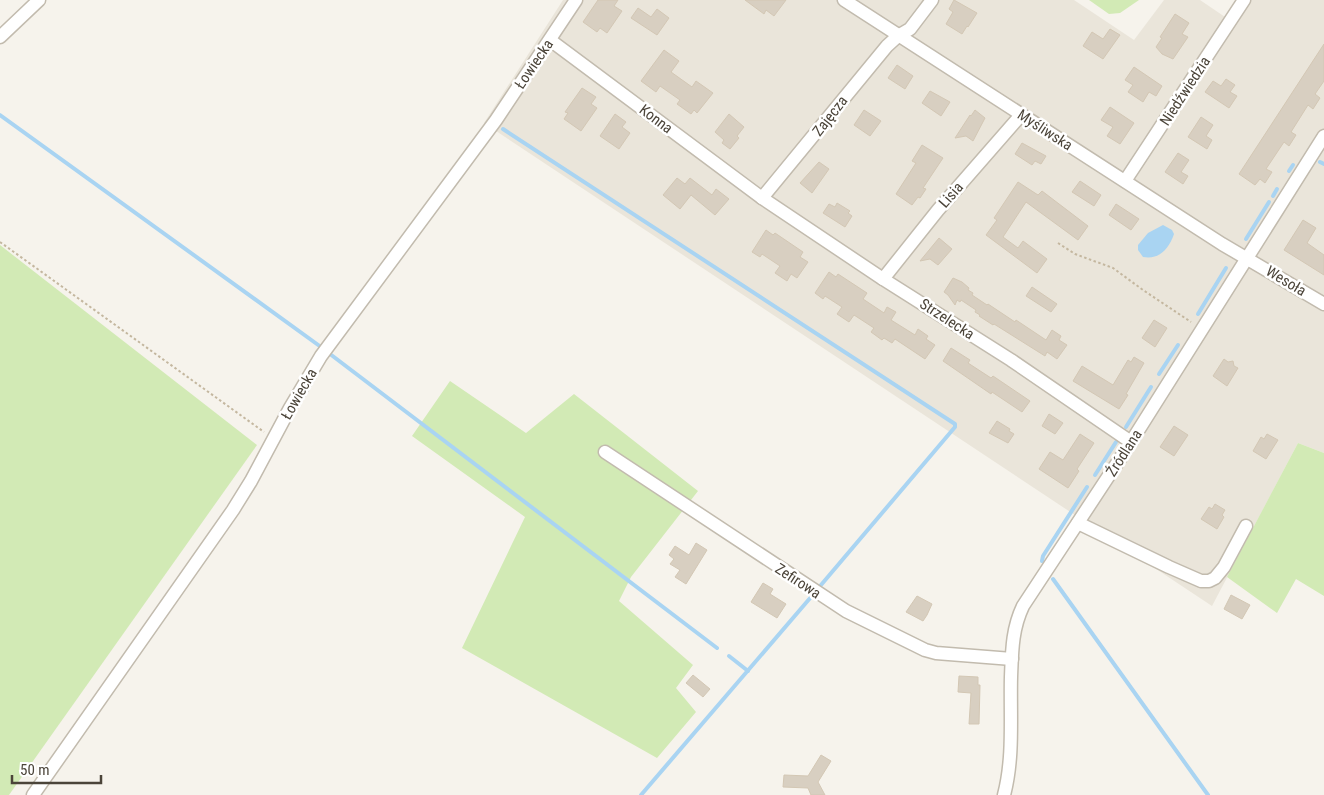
<svg xmlns="http://www.w3.org/2000/svg" width="1324" height="795" viewBox="0 0 1324 795" font-family="'Roboto Condensed',sans-serif">
<style>
.residential{fill:#eae5da}
.green{fill:#d2eab5}
.water{fill:#a9d4f2}
.lines{fill:none;stroke-linecap:round;stroke-linejoin:round}
.stream{stroke:#a9d4f2;stroke-width:4}
.building{fill:#d8cfc1;stroke:#d3c7b4}
.minor-casing{stroke:#c2bbae;stroke-width:15}
.path{stroke:#c4b79f;stroke-width:2;stroke-dasharray:2.5 2.5;stroke-linecap:butt}
.minor{stroke:#fff;stroke-width:12}
.labels{text-anchor:middle;dominant-baseline:central;stroke-width:5;stroke-linejoin:round;paint-order:stroke}
.street-label{font-size:15px;fill:#4b4439;stroke:#fff}
</style>
<rect width="100%" height="100%" fill="#f6f3ec"/>
<path class="residential" d="M563 0H1074L1134 40 1164 0H1200L1231 21 1244 0H1324V453L1298 443 1212 606 484 123Z"/>
<g class="green">
<path d="M1089 0H1139L1120 13 1109 14Z"/>
<path d="M0 245 257 445 9 795H0Z"/>
<path d="M450 381 526 433 574 394 698 491 631 577 619 601 693 665 676 688 696 712 657 758 462 648 525 517 412 436Z"/>
<path d="M1298 443 1324 453V596L1296 579 1277 613 1227 577Z"/>
</g>
<path class="water" d="M1163 225 1172 230 1174 234C1169 249 1159 260 1143 257L1138 250V245L1148 233Z"/>
<g class="lines">
<g class="stream">
<path d="M0 115 321 347"/>
<path d="M503 129 955 424V427L821 585"/>
<path d="M1320 162 1324 164"/>
<path d="M1289 171 1293 165"/>
<path d="M1273 196 1277 189"/>
<path d="M1246 239 1269 202"/>
<path d="M1198 314 1226 268"/>
<path d="M330 354 717 648"/>
<path d="M1159 374 1178 345"/>
<path d="M1126 427 1151 387"/>
<path d="M1095 475 1116 442"/>
<path d="M1042 561 1043 556 1087 487"/>
<path d="M1053 579 1208 795"/>
<path d="M729 656 748 671"/>
<path d="M641 795 811 597"/>
</g>
</g>
<g class="building">
<path d="M598 0H618L614 6 622 11 607 33 600 28 597 32 583 22Z"/>
<path d="M745 0H786L774 16 766 10 764 14Z"/>
<path d="M954 0 977 13 968 27 967 26 962 34 946 24 953 12 949 9Z"/>
<path d="M638 8 651 17 657 9 669 18 657 35 631 18Z"/>
<path d="M1175 14 1189 23 1182 34 1188 37 1173 59 1162 54 1156 47 1162 38 1160 37Z"/>
<path d="M1110 29 1120 35 1103 59 1083 46 1092 32 1103 39Z"/>
<path d="M1324 44V81L1315 94 1320 98 1313 109 1308 105 1291 132 1296 135 1289 146 1284 142 1266 169 1272 172 1265 183 1260 179 1255 185 1239 174Z"/>
<path d="M664 50 679 61 671 72 692 87 696 81 713 93 697 113 694 110 691 114 677 104 680 100 660 86 656 92 641 81Z"/>
<path d="M897 65 913 76 905 89 888 78Z"/>
<path d="M1134 67 1162 86 1156 96 1149 92 1143 102 1128 92 1133 85 1125 80Z"/>
<path d="M1226 79 1235 85 1230 92 1237 96 1229 108 1205 92 1213 81 1221 86Z"/>
<path d="M582 88 596 97 591 104 597 108 581 131 564 119 568 113 565 112Z"/>
<path d="M930 91 950 102 941 116 922 103Z"/>
<path d="M1110 107 1134 123 1120 144 1107 136 1113 127 1101 120Z"/>
<path d="M864 110 881 121 870 136 854 125Z"/>
<path d="M975 110 985 118 973 141 966 136 955 138 970 115 971 116Z"/>
<path d="M615 114 626 122 622 127 630 133 619 149 600 136Z"/>
<path d="M729 114 744 127 737 136 739 138 730 149 722 143 724 140 715 132Z"/>
<path d="M1201 117 1213 125 1206 136 1212 140 1207 149 1188 137Z"/>
<path d="M1022 143 1046 156 1041 164 1035 161 1032 165 1015 154Z"/>
<path d="M922 145 943 158 923 188 926 189 920 198 918 197 912 205 896 194 916 163 912 161Z"/>
<path d="M1178 153 1189 160 1181 172 1188 176 1183 184 1165 172Z"/>
<path d="M819 162 829 169 812 193 800 183Z"/>
<path d="M677 178 685 184 690 178 712 195 716 189 729 199 715 215 691 195 680 209 663 195Z"/>
<path d="M1080 181 1101 195 1094 206 1072 192Z"/>
<path d="M1018 182 1038 195 1042 191 1088 226 1078 240 1026 202 1003 237 1018 248 1023 241 1047 259 1037 273 986 235 997 220 994 218Z"/>
<path d="M837 203 850 211 848 213 852 216 845 227 823 213 829 204 835 207Z"/>
<path d="M1116 204 1139 219 1131 230 1109 215Z"/>
<path d="M1303 220 1316 228 1307 243 1324 255V275L1284 250Z"/>
<path d="M766 230 773 235 775 233 803 252 800 257 808 262 797 278 791 274 787 281 775 273 780 266 762 254 760 257 752 252Z"/>
<path d="M939 238 952 249 938 265 930 259 920 261Z"/>
<path d="M829 272 836 277 838 274 867 293 863 299 884 313 887 307 896 312 891 320 915 335 918 329 928 336 926 339 935 345 925 359 895 339 892 343 884 338 882 340 871 332 874 328 854 315 849 322 837 314 842 307 825 296 823 299 815 293Z"/>
<path d="M953 278 962 282 969 288 968 290 973 293 972 295 987 305 988 304 1015 322 1016 320 1046 340 1052 330 1061 336 1059 340 1067 345 1057 359 1047 352 1045 356 994 324 993 325 979 316 980 315 975 312 976 310 961 300 960 302 957 300 955 305 948 295 944 292Z"/>
<path d="M1032 287 1057 304 1051 312 1026 296Z"/>
<path d="M1154 320 1167 328 1155 347 1142 338Z"/>
<path d="M951 348 970 360 968 363 991 378 993 376 1030 401 1022 412 992 392 991 394 943 361Z"/>
<path d="M1134 357 1144 363 1126 394 1128 395 1119 409 1073 381 1082 366 1113 385 1128 360 1131 362Z"/>
<path d="M1224 359 1228 362 1233 361 1234 366 1238 368 1227 386 1213 376Z"/>
<path d="M1049 414 1063 423 1055 434 1042 426Z"/>
<path d="M997 421 1010 429 1009 431 1014 434 1008 443 989 433Z"/>
<path d="M1174 426 1188 435 1174 456 1160 447Z"/>
<path d="M1080 434 1094 443 1077 469 1079 471 1068 488 1039 469 1050 452 1063 460Z"/>
<path d="M1267 434 1278 440 1266 459 1253 451 1261 437 1264 439Z"/>
<path d="M1215 504 1225 510 1222 515 1224 517 1217 529 1201 519 1209 507 1212 509Z"/>
<path d="M696 543 707 550 686 584 675 577 680 570 670 564 674 559 669 555 675 546 689 555Z"/>
<path d="M763 583 773 589 770 594 786 604 777 618 751 602Z"/>
<path d="M1231 595 1250 605 1242 619 1224 609Z"/>
<path d="M917 596 932 604 927 615 923 621 906 612Z"/>
<path d="M693 675 710 689 703 697 686 683Z"/>
<path d="M959 676 978 677V685H980L979 724H969L971 693 958 692Z"/>
<path d="M821 755 831 761 818 782 825 795H811L808 788 783 787 784 775 808 776Z"/>
</g>
<g class="lines">
<defs>
<g id="minor">
<path d="M844 0 1222 244 1324 304"/>
<path d="M0 37 39 0"/>
<path d="M550 40 762 198 883 279 1011 360 1131 442"/>
<path d="M1125 181 1244 0"/>
<path d="M762 198 887 46 898 36 910 29 932 0"/>
<path d="M883 279 938 210 1021 115"/>
<path d="M605 452 846 611 925 650 936 653 1012 659"/>
<path d="M1078 523 1169 567 1201 581H1209L1215 578 1224 567 1246 526"/>
<path d="M33 795 233 510 251 481 290 408 321 356 496 120 576 0"/>
<path d="M1004 795C1014 757 1010 716 1011 677 1012 651 1012 629 1023 606L1131 442 1324 136"/>
</g>
</defs>
<use href="#minor" class="minor-casing"/>
<g class="path">
<path d="M0 242 264 432"/>
<path d="M1058 243 1075 254 1113 268 1143 290 1191 322"/>
</g>
<use href="#minor" class="minor"/>
</g>
<g class="labels">
<g class="street-label">
<text transform="translate(534 64) rotate(-56)">Łowiecka</text>
<text transform="translate(1185 91) rotate(-57)">Niedźwiedzia</text>
<text transform="translate(830 116) rotate(-52)">Zajęcza</text>
<text transform="translate(656 119) rotate(37)">Konna</text>
<text transform="translate(1045 130) rotate(33)">Myśliwska</text>
<text transform="translate(951 195) rotate(-49)">Lisia</text>
<text transform="translate(1286 281) rotate(31)">Wesoła</text>
<text transform="translate(947 319) rotate(33)">Strzelecka</text>
<text transform="translate(299 394) rotate(-60)">Łowiecka</text>
<text transform="translate(1124 453) rotate(-57)">Źródlana</text>
<text transform="translate(798 581) rotate(33)">Zefirowa</text>
</g>
</g>
<path d="M12 775v8h89v-8" fill="none" stroke="#4b4439" stroke-width="2.5"/>
<text x="20" y="775" font-size="15" fill="#4b4439" stroke="#ffffff" stroke-width="4" paint-order="stroke">50 m</text>
</svg>
